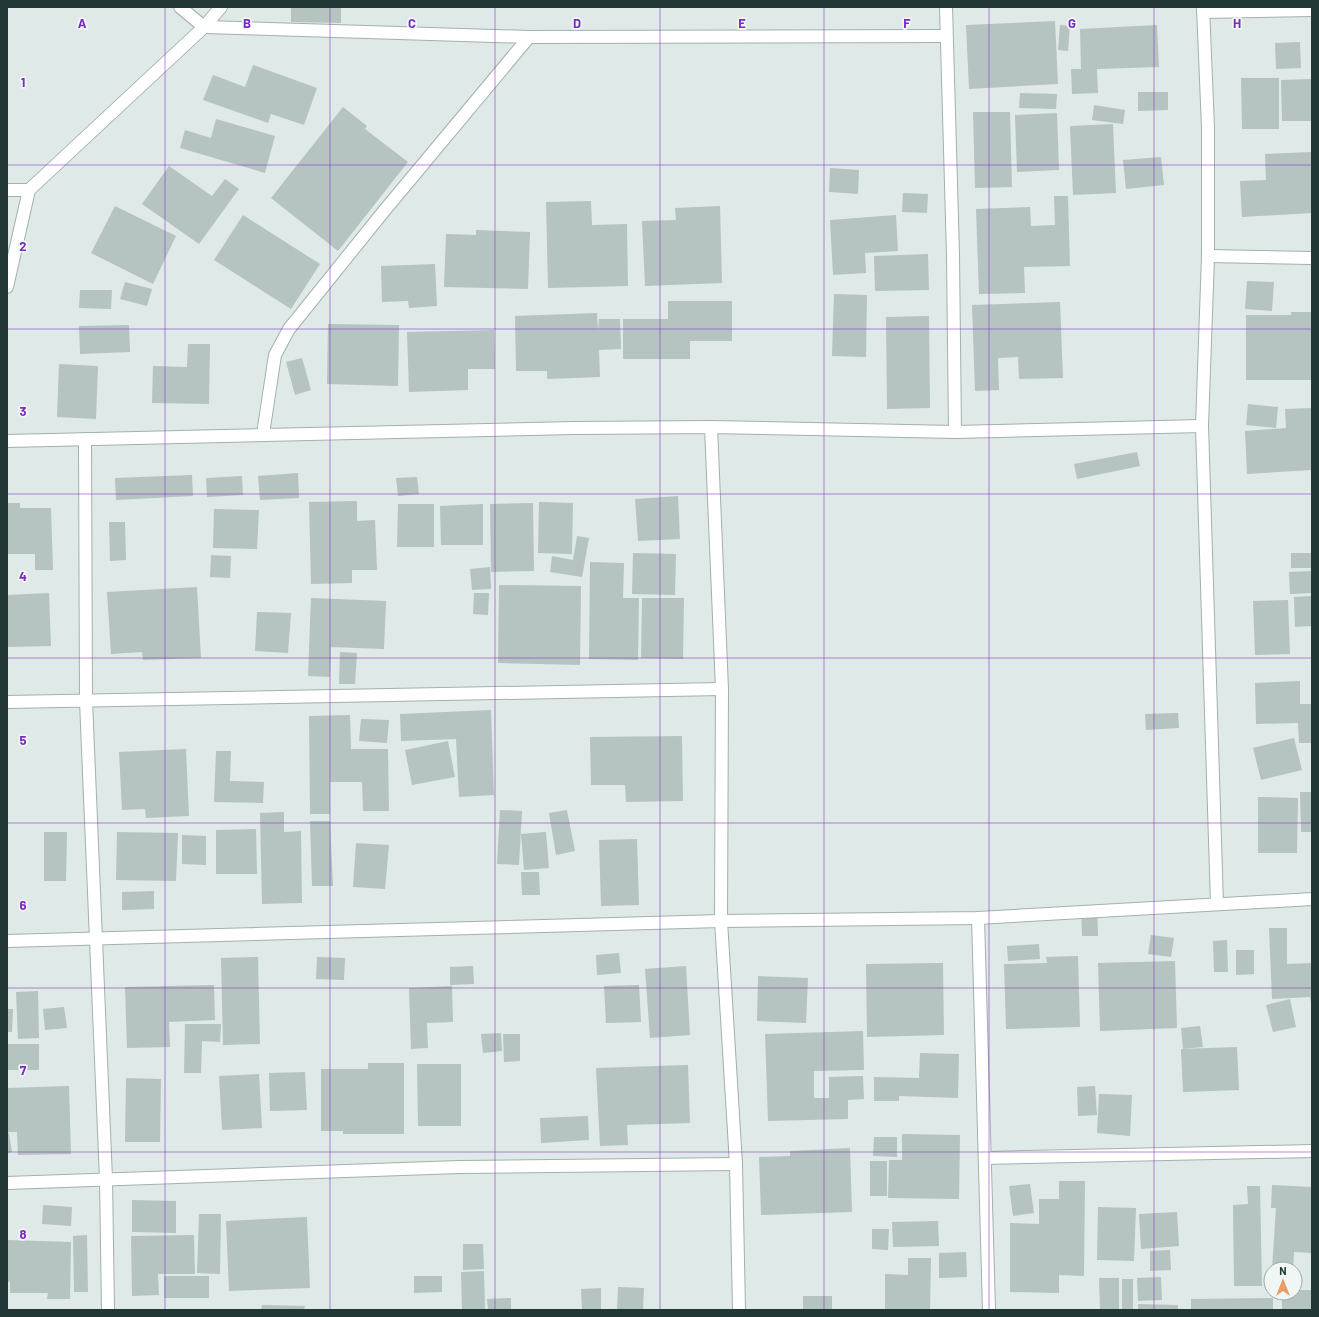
<svg xmlns="http://www.w3.org/2000/svg" width="1319" height="1317" viewBox="0 0 1319 1317" font-family="Barlow,sans-serif">
<style>
.building{fill:#b5c4c0}
.lines{fill:none;stroke-linecap:round;stroke-linejoin:round}
.minor-casing{stroke:#a3b0af;stroke-width:14}
.minor{stroke:#fff;stroke-width:12}
.grid{fill:none;stroke:#7b2cbf;stroke-width:1;stroke-opacity:0.55}
.grid-label{font-size:13px;text-anchor:middle;font-weight:bold;fill:#7b2cbf;stroke:#eff6f4;stroke-width:3.5;stroke-linejoin:round;paint-order:stroke}
</style>
<rect width="100%" height="100%" fill="#dfe9e7"/>
<g class="building">
<path d="M291 7H341V23L291 22Z"/>
<path d="M1055 21 1058 84 969 89 966 25Z"/>
<path d="M1060 25 1070 26 1068 51 1058 50Z"/>
<path d="M1157 25 1159 67 1097 69 1098 93 1072 94 1071 69H1081L1080 29Z"/>
<path d="M1300 42 1301 68 1276 69 1275 43Z"/>
<path d="M253 65 317 88 304 125 271 114 268 123 203 100 213 75 245 87Z"/>
<path d="M1241 78H1279V129H1242Z"/>
<path d="M1312 79V121H1282L1281 80Z"/>
<path d="M1138 92H1168V110L1138 111Z"/>
<path d="M1020 93 1057 94 1056 109 1019 108Z"/>
<path d="M1094 105 1125 110 1123 124 1092 120Z"/>
<path d="M343 107 367 126 365 129 408 162 338 251 271 198Z"/>
<path d="M973 112H1010L1012 187 975 188Z"/>
<path d="M1057 113 1059 170 1017 172 1015 115Z"/>
<path d="M216 119 275 136 265 173 180 148 185 130 211 138Z"/>
<path d="M1113 124 1116 193 1073 195 1070 126Z"/>
<path d="M1312 152V213L1242 217 1240 181 1266 180 1265 154Z"/>
<path d="M1161 157 1164 185 1126 189 1123 160Z"/>
<path d="M169 166 212 196 225 179 239 189 199 244 142 204Z"/>
<path d="M830 168 859 170 858 194 829 192Z"/>
<path d="M903 193 928 194 927 213 902 212Z"/>
<path d="M1054 196H1068L1070 266 1024 267 1025 293 979 294 976 209 1030 207 1031 226 1055 225Z"/>
<path d="M591 201 592 225 627 224 628 286 548 288 546 202Z"/>
<path d="M115 206 176 236 153 284 91 253Z"/>
<path d="M720 206 722 283 645 286 642 221 676 220 675 208Z"/>
<path d="M243 215 320 264 291 309 214 260Z"/>
<path d="M896 215 898 251 865 253 866 273 833 275 830 220Z"/>
<path d="M476 230 530 232 528 289 444 287 446 234 476 235Z"/>
<path d="M928 254 929 290 875 291 874 256Z"/>
<path d="M435 264 437 306 409 308 408 301 382 302 381 266Z"/>
<path d="M1247 281 1274 282 1272 311 1245 309Z"/>
<path d="M125 282 152 289 147 306 120 299Z"/>
<path d="M80 290H112L111 309 79 308Z"/>
<path d="M834 294 867 295 866 357 832 356Z"/>
<path d="M668 301H732V341H690V359H623V319H668Z"/>
<path d="M1060 302 1063 378 1019 379 1018 357 998 358 999 390 975 391 972 305Z"/>
<path d="M1291 312H1312V380H1246V315H1291Z"/>
<path d="M597 313 598 331 599 319H620L621 349 599 350 600 377 547 379V371H516L515 316Z"/>
<path d="M929 316 930 408 887 409 886 317Z"/>
<path d="M328 324 399 325 398 386 327 384Z"/>
<path d="M129 325 130 352 80 354 79 326Z"/>
<path d="M494 330 495 369H468V390L409 392 407 332Z"/>
<path d="M188 344H210L209 404 152 403 153 366 187 367Z"/>
<path d="M302 358 311 390 295 395 286 362Z"/>
<path d="M59 364 98 366 96 419 57 417Z"/>
<path d="M1248 404 1278 407 1276 428 1246 425Z"/>
<path d="M1312 408V470L1247 474 1245 431 1286 428 1285 409Z"/>
<path d="M1137 452 1140 466 1077 479 1074 464Z"/>
<path d="M298 473 299 498 260 500 258 476Z"/>
<path d="M192 475 193 496 116 500 115 478Z"/>
<path d="M242 476 243 495 207 497 206 478Z"/>
<path d="M417 477 419 494 398 496 396 478Z"/>
<path d="M678 496 680 539 638 541 635 499Z"/>
<path d="M357 501V521L375 520 377 570H352V583L311 584 309 502Z"/>
<path d="M539 502 573 503 572 554 538 553Z"/>
<path d="M7 503H20V508H51L53 570H35V554H7Z"/>
<path d="M533 503 534 571 491 572 490 504Z"/>
<path d="M398 504H434V547H397Z"/>
<path d="M483 504V545H441L440 506Z"/>
<path d="M214 509 259 510 257 549 213 548Z"/>
<path d="M109 522H125L126 560 110 561Z"/>
<path d="M577 536 589 538 582 577 550 572 552 556 573 560Z"/>
<path d="M633 553 676 554 675 595 632 594Z"/>
<rect x="1291" y="553" width="21" height="15"/>
<path d="M211 555 231 556 230 578 210 577Z"/>
<path d="M590 562 624 563 623 598H639L638 660 589 659Z"/>
<path d="M490 567 491 589 472 590 470 569Z"/>
<path d="M1312 571V593L1290 594 1289 572Z"/>
<path d="M499 585 581 586 580 665 498 663Z"/>
<path d="M197 587 201 658 143 660 142 652 111 654 107 592Z"/>
<path d="M49 593 51 646 7 647V595Z"/>
<path d="M474 593H489L488 615 473 614Z"/>
<path d="M1312 596V626L1295 627 1294 597Z"/>
<path d="M311 598 386 601 384 649 331 647 330 677 308 676Z"/>
<path d="M642 598H684L683 659 641 658Z"/>
<path d="M1288 600 1290 654 1255 655 1253 601Z"/>
<path d="M257 612 291 613 288 653 255 651Z"/>
<path d="M340 652 357 653 355 684H339Z"/>
<path d="M1300 681V704H1312V743H1299L1298 723 1256 724 1255 683Z"/>
<path d="M491 710 494 795 459 797 456 739 401 741 400 714Z"/>
<path d="M1178 713 1179 728 1146 730 1145 714Z"/>
<path d="M350 715 351 749H388L389 811H363L362 782H330V814H310L309 716Z"/>
<path d="M361 719 389 720 387 743 359 741Z"/>
<path d="M682 736 683 801 626 802 625 785H591L590 737Z"/>
<path d="M1294 738 1302 770 1261 780 1253 748Z"/>
<path d="M448 741 455 777 412 785 405 750Z"/>
<path d="M186 749 189 816 146 818 145 809 122 810 119 752Z"/>
<path d="M216 751H231L230 781 264 782 263 803 214 802Z"/>
<path d="M1300 792H1312V832H1301Z"/>
<path d="M1258 797 1298 798 1297 853H1258Z"/>
<path d="M500 810 522 811 519 865 497 864Z"/>
<path d="M567 810 575 851 556 855 549 813Z"/>
<path d="M284 812V832L301 831 302 903 262 904 260 813Z"/>
<path d="M310 821H330L333 886H312Z"/>
<path d="M256 829 257 874H216V830Z"/>
<path d="M44 832H67L66 881H44Z"/>
<path d="M117 832 178 833 176 881 116 880Z"/>
<path d="M546 832 549 868 524 870 521 834Z"/>
<path d="M182 835 206 836V865L182 864Z"/>
<path d="M637 839 639 905 601 906 599 840Z"/>
<path d="M356 843 389 845 385 889 353 887Z"/>
<path d="M521 872H539L540 895H522Z"/>
<path d="M154 891V909L122 910V892Z"/>
<path d="M1097 905 1098 936H1082L1081 906Z"/>
<path d="M1269 928H1287V964L1312 963V1010L1310 997 1272 999Z"/>
<path d="M1151 935 1174 938 1171 957 1148 954Z"/>
<path d="M1227 940 1228 972H1214L1213 941Z"/>
<path d="M1039 944 1040 959 1008 961 1007 946Z"/>
<path d="M1236 950H1254V974L1236 975Z"/>
<path d="M619 953 621 973 597 975 596 955Z"/>
<path d="M1078 956 1080 1027 1006 1029 1004 964 1047 963 1046 957Z"/>
<path d="M258 957 260 1044 223 1045 221 958Z"/>
<path d="M317 957 345 958 344 980 316 979Z"/>
<path d="M1175 961 1177 1028 1100 1031 1098 963Z"/>
<path d="M943 963 944 1035 867 1037 866 964Z"/>
<path d="M473 966 474 984 450 985V967Z"/>
<path d="M686 966 690 1035 650 1038 645 969Z"/>
<path d="M758 976 808 978 806 1023 757 1021Z"/>
<path d="M214 985 215 1020 169 1022 170 1047 127 1048 125 987Z"/>
<path d="M639 985 641 1022 606 1023 604 986Z"/>
<path d="M452 986 453 1022 427 1023 428 1048 411 1049 409 988Z"/>
<path d="M38 991 39 1038 18 1039 16 992Z"/>
<path d="M1290 999 1296 1027 1273 1032 1266 1005Z"/>
<path d="M64 1007 67 1028 45 1030 43 1009Z"/>
<path d="M7 1009H13L12 1032H7Z"/>
<path d="M185 1024H221L220 1042 202 1041 201 1073H184Z"/>
<path d="M1200 1026 1203 1047 1183 1049 1181 1028Z"/>
<path d="M863 1031 864 1070 814 1071V1098H829V1077L863 1076 864 1099 848 1100V1119L768 1121 765 1034Z"/>
<path d="M501 1033 502 1051 483 1053 481 1034Z"/>
<path d="M503 1034H520V1061L504 1062Z"/>
<rect x="7" y="1044" width="32" height="26"/>
<path d="M1237 1047 1239 1090 1183 1092 1181 1049Z"/>
<path d="M920 1053 959 1054 958 1098 899 1096V1101H874V1077L919 1078Z"/>
<path d="M368 1063H404V1134H343V1131H321V1069H368Z"/>
<path d="M417 1064H461V1126H418Z"/>
<path d="M688 1065 690 1123 627 1125 628 1145 600 1146 596 1068Z"/>
<path d="M305 1072 307 1110 270 1111 269 1073Z"/>
<path d="M259 1074 262 1128 222 1130 219 1076Z"/>
<path d="M126 1078 161 1079 160 1142H125Z"/>
<path d="M69 1086 71 1154 18 1155 17 1132H7V1088Z"/>
<path d="M1095 1086 1097 1115 1078 1116 1077 1087Z"/>
<path d="M1099 1094 1132 1095 1130 1136 1097 1133Z"/>
<path d="M588 1116 589 1140 541 1143 540 1118Z"/>
<path d="M9 1133 12 1152 7 1153V1134Z"/>
<path d="M902 1134 960 1135 959 1199 888 1198 889 1160H902Z"/>
<path d="M874 1137H897V1157L873 1156Z"/>
<path d="M850 1148 852 1212 761 1215 759 1157 790 1156V1151Z"/>
<rect x="870" y="1161" width="17" height="35"/>
<path d="M1059 1181H1085L1084 1276 1059 1275V1293L1010 1292V1223L1039 1224V1199H1059Z"/>
<path d="M1030 1184 1034 1213 1013 1216 1009 1186Z"/>
<path d="M1272 1185 1312 1187V1253L1294 1252 1293 1269H1272L1276 1208H1271Z"/>
<path d="M1247 1186H1260L1262 1286H1234L1233 1205 1248 1204Z"/>
<path d="M132 1200 176 1201V1233L132 1232Z"/>
<path d="M43 1205 72 1207 71 1226 42 1224Z"/>
<path d="M1098 1207 1136 1208 1134 1261 1097 1260Z"/>
<path d="M1177 1212 1179 1246 1141 1249 1139 1214Z"/>
<path d="M199 1214H221L220 1274 197 1273Z"/>
<path d="M307 1217 310 1288 229 1291 226 1221Z"/>
<path d="M938 1221 939 1246 893 1247 892 1222Z"/>
<path d="M872 1229H889L888 1250 872 1249Z"/>
<path d="M87 1235 88 1292H74L73 1236Z"/>
<path d="M194 1235 195 1274H158L159 1295 132 1296 131 1236Z"/>
<path d="M7 1240 71 1242 70 1299H47L48 1293H10V1282H7Z"/>
<path d="M463 1244H483L484 1269 463 1270Z"/>
<path d="M1170 1250 1171 1270 1150 1271V1251Z"/>
<path d="M966 1252 967 1277 939 1278V1253Z"/>
<path d="M908 1258H931L930 1310H885V1274L908 1275Z"/>
<path d="M484 1271 485 1309 462 1310 461 1272Z"/>
<rect x="164" y="1276" width="45" height="22"/>
<path d="M414 1276H442V1292L414 1293Z"/>
<path d="M1161 1277 1162 1300 1138 1301 1137 1278Z"/>
<path d="M1099 1278H1119V1310H1100Z"/>
<rect x="1122" y="1279" width="11" height="31"/>
<path d="M618 1287 644 1288 643 1310H617Z"/>
<path d="M601 1288V1310H582L581 1289Z"/>
<path d="M1295 1290H1312V1310H1282V1293H1295Z"/>
<rect x="803" y="1296" width="29" height="14"/>
<path d="M511 1298V1310H488L487 1299Z"/>
<path d="M1273 1298V1310H1191V1299Z"/>
<path d="M1138 1304 1178 1305V1310H1138Z"/>
<path d="M262 1305 305 1306 304 1310H261Z"/>
</g>
<g class="lines">
<defs>
<g id="minor">
<path d="M180 7 204 27 529 37 946 36"/>
<path d="M946 7 953 255 955 432"/>
<path d="M1203 7 1208 128V256L1202 426 1217 904"/>
<path d="M1203 12 1312 10"/>
<path d="M7 190H29"/>
<path d="M1208 256 1312 258"/>
<path d="M7 287 29 190 204 27 221 7"/>
<path d="M711 427 722 689 721 921 736 1164 739 1310"/>
<path d="M263 434 275 355 289 329 384 211 529 37"/>
<path d="M85 439 86 701 106 1179 108 1310"/>
<path d="M7 441 574 428 711 427 955 432 1202 426"/>
<path d="M7 702 722 689"/>
<path d="M978 918 989 1310"/>
<path d="M7 941 721 921 978 918 1312 899"/>
<path d="M985 1158 1312 1151"/>
<path d="M7 1183 459 1167 736 1164"/>
</g>
</defs>
<use href="#minor" class="minor-casing"/>
<use href="#minor" class="minor"/>
</g>
<path class="grid" d="M165 7V1310M330 7V1310M495 7V1310M660 7V1310M824 7V1310M989 7V1310M1154 7V1310M7 165H1312M7 329H1312M7 494H1312M7 658H1312M7 823H1312M7 988H1312M7 1152H1312"/>
<g class="grid-label">
<text x="82" y="28">A</text>
<text x="247" y="28">B</text>
<text x="412" y="28">C</text>
<text x="577" y="28">D</text>
<text x="742" y="28">E</text>
<text x="907" y="28">F</text>
<text x="1072" y="28">G</text>
<text x="1237" y="28">H</text>
<text x="23" y="87">1</text>
<text x="23" y="251">2</text>
<text x="23" y="416">3</text>
<text x="23" y="581">4</text>
<text x="23" y="745">5</text>
<text x="23" y="910">6</text>
<text x="23" y="1075">7</text>
<text x="23" y="1239">8</text>
</g>
<rect width="1319" height="1317" fill="none" stroke="#223837" stroke-width="16"/>
<g transform="translate(1283 1281)"><circle r="19" fill="#eff6f4" stroke="#9daaa8"/>
<path d="M0-3L7 15L0 10L-7 15Z" fill="#e79e60"/>
<text y="-6" font-size="11" font-weight="bold" text-anchor="middle" fill="#223837">N</text>
</g>
</svg>
